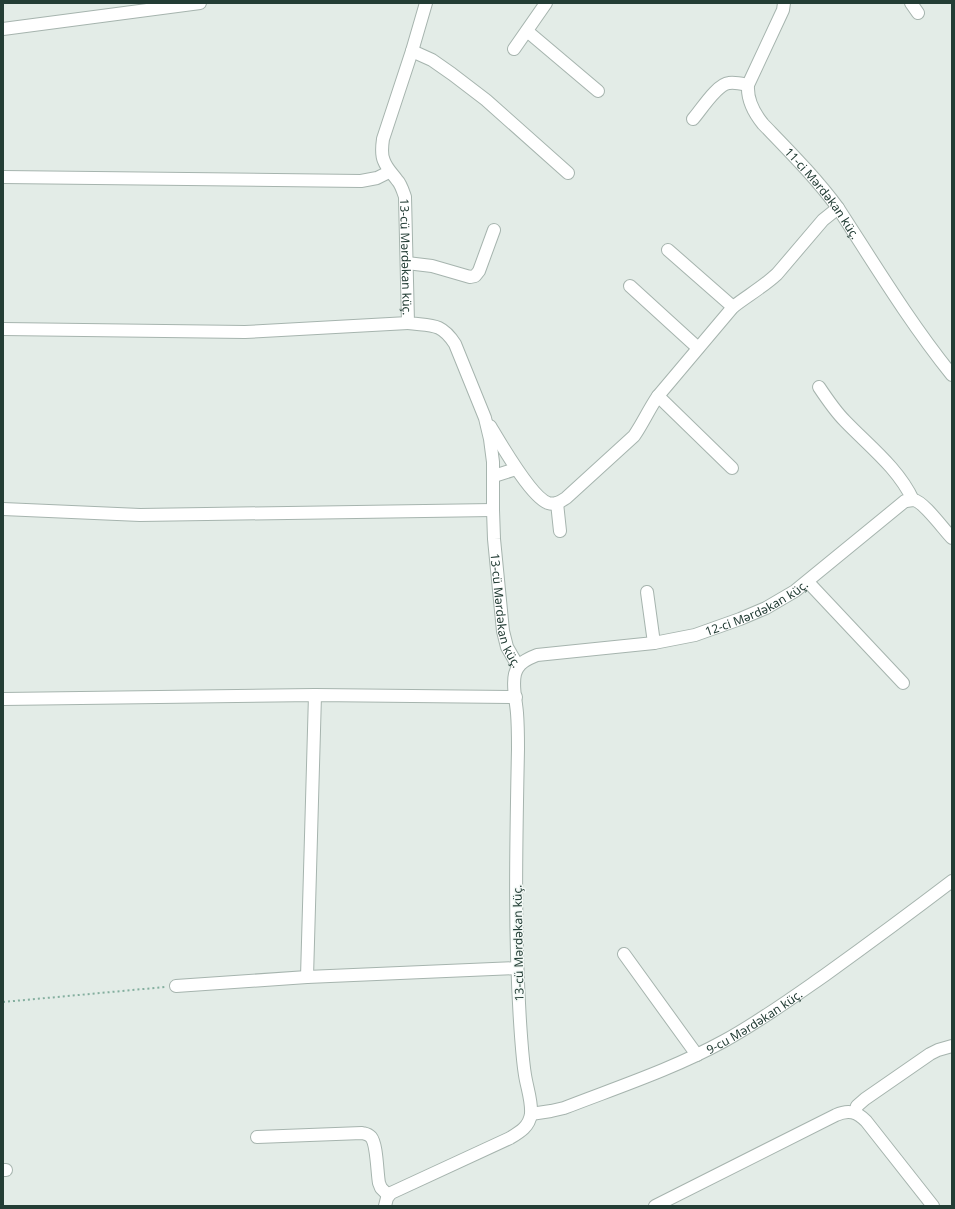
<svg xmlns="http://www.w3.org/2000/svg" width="955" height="1209" viewBox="0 0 955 1209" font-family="'Noto Sans',sans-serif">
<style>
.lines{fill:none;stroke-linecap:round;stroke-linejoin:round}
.minor-casing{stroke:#a6b4ae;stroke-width:14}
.path{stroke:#84af9f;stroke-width:2;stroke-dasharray:2 3;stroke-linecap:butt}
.minor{stroke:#fff;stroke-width:12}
.labels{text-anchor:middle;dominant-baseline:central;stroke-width:3;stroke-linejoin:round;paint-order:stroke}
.street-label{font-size:12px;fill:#233d35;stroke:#f3f9f6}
</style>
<rect width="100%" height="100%" fill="#e3ece7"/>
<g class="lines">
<defs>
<g id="minor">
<path id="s1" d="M426 3 412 51 383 139C382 146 381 155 384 161 387 169 392 173 397 180 401 184 403 191 405 197L408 323C431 326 441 322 455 344L485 418 490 439 493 462V510L494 539 503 631 507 647 518 666"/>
<path id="s2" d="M784 3 783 10 748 85C747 100 754 113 763 124 789 151 816 178 838 208 875 265 910 323 952 375"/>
<path d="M911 3 918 13"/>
<path d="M3 29 200 3"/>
<path d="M527 31 598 91"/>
<path d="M514 49 546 3"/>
<path d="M412 51 432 60 452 74 486 100 568 173"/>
<path d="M693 119C701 110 717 84 729 83 735 82 743 84 748 85"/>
<path d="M3 177 361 181 377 178 389 172"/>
<path d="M668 250 733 307"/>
<path d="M407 263 432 266 470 277 475 276 479 271 494 230"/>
<path d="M630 286 698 348"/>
<path d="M3 329 245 332 408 323"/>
<path d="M819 387C827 399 835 411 845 421 869 446 898 468 913 500"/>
<path d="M658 396 732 468"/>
<path d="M490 426C501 444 531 497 548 503 555 505 560 502 566 498L634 436C643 423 649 409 658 396L733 307C747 296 763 287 777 274L823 220 838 208"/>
<path d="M494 476 516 469"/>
<path d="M557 503 560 531"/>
<path d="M3 509 140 515 493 510"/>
<path d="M808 582 903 683"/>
<path d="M647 592 654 643"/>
<path d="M3 699 315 695 516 697"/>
<path d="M624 954 697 1055"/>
<path d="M307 977 315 695"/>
<path d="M176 986 307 977 517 968"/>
<path d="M855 1112 857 1106 865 1099 930 1054 938 1050 952 1046"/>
<path id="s3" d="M531 1114 551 1111 564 1108C618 1087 673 1069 724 1041 759 1022 792 998 825 975 868 944 910 913 952 881"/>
<path d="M257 1137 362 1133C366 1134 368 1134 371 1137 377 1144 377 1172 379 1183L381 1188 388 1195"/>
<path d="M3 1170H6"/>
<path id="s4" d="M385 1206 387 1198 391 1193 510 1138C520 1132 529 1127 531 1114 532 1101 527 1088 525 1075 523 1063 522 1049 521 1036 514 941 516 845 518 749 518 737 518 725 517 713 516 700 512 686 515 674 518 663 527 659 537 655L654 643 695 635 740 619 766 608 795 591 905 501C908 501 911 500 914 500 924 502 944 530 952 538"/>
<path d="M655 1206 836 1115C849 1109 857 1112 866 1121L933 1206"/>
</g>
</defs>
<use href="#minor" class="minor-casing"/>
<path class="path" d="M3 1002 165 987"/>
<use href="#minor" class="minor"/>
</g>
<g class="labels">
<g class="street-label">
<text stroke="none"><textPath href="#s2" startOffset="224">11-ci Mərdəkan küç.</textPath></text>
<text stroke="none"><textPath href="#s1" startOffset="267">13-cü Mərdəkan küç.</textPath></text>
<text stroke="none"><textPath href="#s4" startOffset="877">12-ci Mərdəkan küç.</textPath></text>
<text stroke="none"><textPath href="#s1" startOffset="662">13-cü Mərdəkan küç.</textPath></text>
<text transform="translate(518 943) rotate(-91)">13-cü Mərdəkan küç.</text>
<text stroke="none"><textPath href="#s3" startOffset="243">9-cu Mərdəkan küç.</textPath></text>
</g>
</g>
<rect width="955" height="1209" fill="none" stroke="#233d35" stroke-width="8"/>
</svg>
